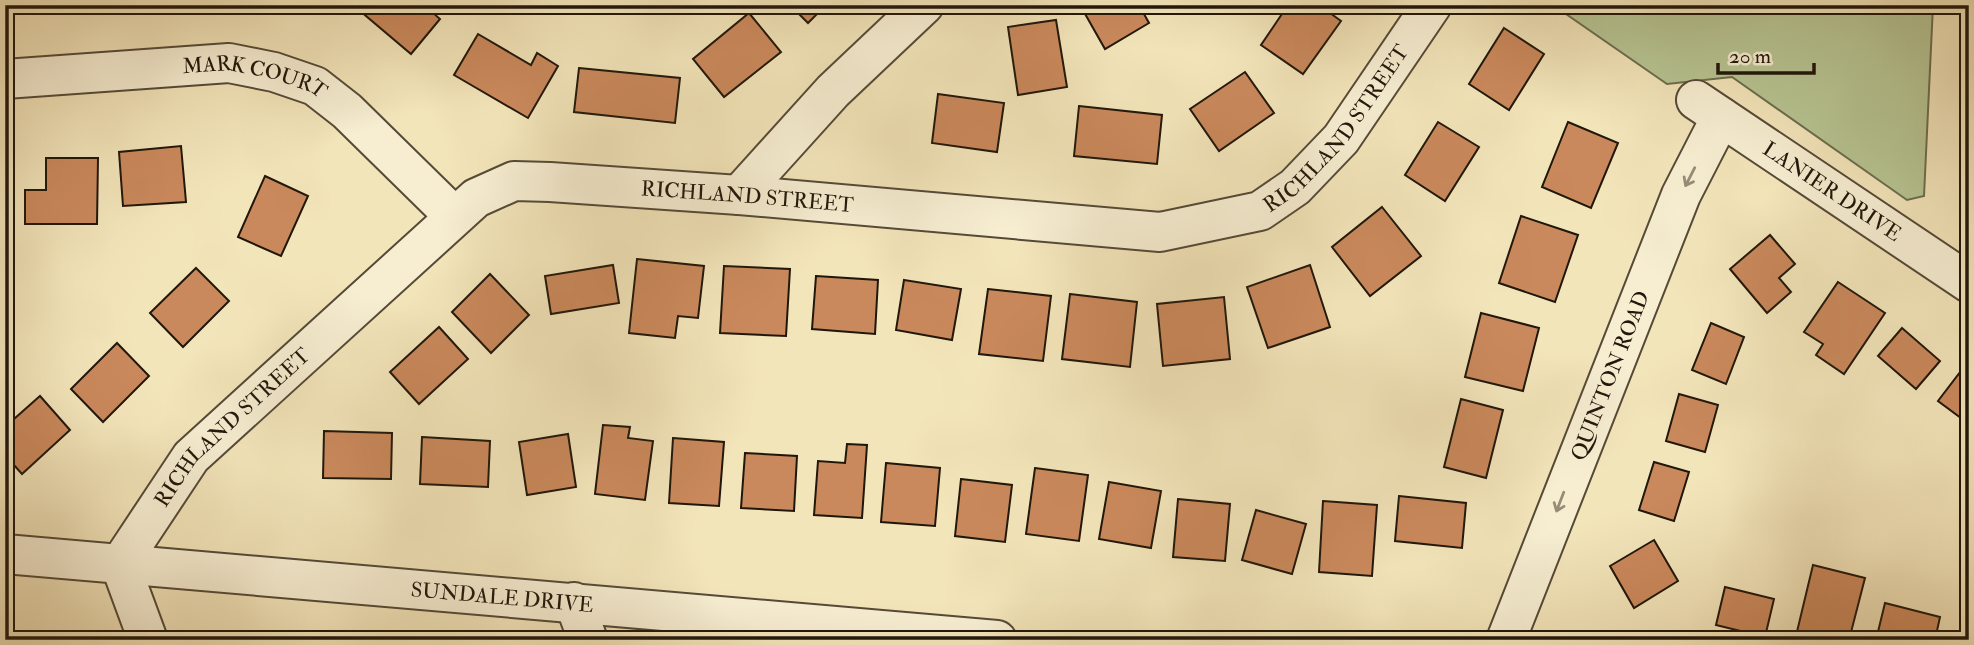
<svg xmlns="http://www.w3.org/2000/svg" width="1974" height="645" viewBox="0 0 1974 645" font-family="'IM FELL Double Pica',serif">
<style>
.green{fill:#b7c593;stroke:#6c6e4f;stroke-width:2}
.building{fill:#ca895c;stroke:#20170b;stroke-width:2}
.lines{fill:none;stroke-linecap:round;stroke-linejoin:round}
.minor-casing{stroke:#554a37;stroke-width:42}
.minor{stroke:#f7eed2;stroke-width:38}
.oneway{stroke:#968d78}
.labels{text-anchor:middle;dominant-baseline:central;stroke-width:7;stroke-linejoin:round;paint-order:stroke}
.street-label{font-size:21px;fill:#20170b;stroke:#f7eed2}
</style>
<rect width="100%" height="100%" fill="#f3e5ba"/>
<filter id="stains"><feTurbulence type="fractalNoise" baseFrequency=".00286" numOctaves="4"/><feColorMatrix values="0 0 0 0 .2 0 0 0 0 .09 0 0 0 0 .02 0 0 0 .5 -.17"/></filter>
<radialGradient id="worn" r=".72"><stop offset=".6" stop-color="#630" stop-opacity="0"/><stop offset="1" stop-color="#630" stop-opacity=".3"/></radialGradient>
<path class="green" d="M1553 5H1933L1924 196 1907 200 1732 77 1667 84Z"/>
<g class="building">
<path d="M363 5H424L440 19 411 54 359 10Z"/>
<path d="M790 5H826L808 23Z"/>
<path d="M1080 5H1139L1149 23 1105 49Z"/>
<path d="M1288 5H1319L1341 21 1303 74 1261 45Z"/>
<path d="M749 13 781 52 724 97 693 59Z"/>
<path d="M1056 20 1067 87 1018 95 1008 27Z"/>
<path d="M1504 28 1544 54 1509 110 1469 84Z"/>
<path d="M478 34 531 65 537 53 558 66 528 118 454 75Z"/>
<path d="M579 68 680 78 675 123 574 112Z"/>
<path d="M1245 72 1274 113 1219 151 1190 109Z"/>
<path d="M938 94 1004 103 997 152 932 143Z"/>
<path d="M1079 106 1162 115 1157 164 1074 156Z"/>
<path d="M1438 122 1479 147 1445 201 1405 175Z"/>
<path d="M1568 122 1618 143 1591 208 1542 187Z"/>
<path d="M181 146 186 202 123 206 119 152Z"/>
<path d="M46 158H98L97 224H25V190H46Z"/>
<path d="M265 176 308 196 281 256 238 237Z"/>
<path d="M1382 207 1421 256 1370 296 1332 247Z"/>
<path d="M1521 216 1578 235 1555 302 1499 283Z"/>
<path d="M1770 235 1795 264 1779 278 1791 292 1767 313 1730 269Z"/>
<path d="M637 259 704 266 698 318 678 316 675 338 629 333Z"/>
<path d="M613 265 619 303 551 314 545 276Z"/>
<path d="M1310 265 1330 327 1268 348 1247 287Z"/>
<path d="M724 266 790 269 786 336 720 333Z"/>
<path d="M196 268 229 301 183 347 150 313Z"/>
<path d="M490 274 529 315 491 353 452 312Z"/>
<path d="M816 276 878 280 875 334 812 329Z"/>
<path d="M904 280 961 289 952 340 896 330Z"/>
<path d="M1838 282 1885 313 1844 374 1816 355 1823 344 1804 332Z"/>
<path d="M988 289 1051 296 1043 361 979 354Z"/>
<path d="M1070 294 1137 302 1130 367 1062 359Z"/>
<path d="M1224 297 1230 359 1163 366 1157 304Z"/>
<path d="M1481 313 1539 328 1523 391 1465 377Z"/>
<path d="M1711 323 1744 337 1726 384 1692 370Z"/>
<path d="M439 327 468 359 419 404 390 372Z"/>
<path d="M1902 328 1940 361 1916 389 1878 356Z"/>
<path d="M117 343 149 376 103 422 71 389Z"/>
<path d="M1964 367 1969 371V424L1938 401Z"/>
<path d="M1679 394 1718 405 1705 452 1666 441Z"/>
<path d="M40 396 70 430 22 474 5 455V427Z"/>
<path d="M1461 399 1503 410 1486 478 1444 467Z"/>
<path d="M603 425 630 427 628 438 653 441 645 500 595 494Z"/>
<path d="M324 431 392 433 391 479 323 478Z"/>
<path d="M568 434 576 487 527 495 519 442Z"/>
<path d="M422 437 490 441 488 487 420 484Z"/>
<path d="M673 438 724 442 719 506 669 503Z"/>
<path d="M847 444 867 445 862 518 814 515 818 461 845 463Z"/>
<path d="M745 453 797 456 794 511 741 508Z"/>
<path d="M1654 462 1689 472 1674 521 1639 510Z"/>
<path d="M886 463 940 468 935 526 881 522Z"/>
<path d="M1035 468 1088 475 1079 541 1026 534Z"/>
<path d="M961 479 1012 485 1005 542 955 536Z"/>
<path d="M1109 482 1161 491 1151 548 1099 539Z"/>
<path d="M1399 496 1466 503 1462 548 1395 541Z"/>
<path d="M1178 499 1230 504 1225 561 1173 557Z"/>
<path d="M1323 501 1377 505 1372 576 1319 572Z"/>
<path d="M1256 510 1306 524 1292 574 1242 560Z"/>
<path d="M1654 540 1678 581 1634 608 1610 566Z"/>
<path d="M1813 565 1865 578 1849 640H1795Z"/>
<path d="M1725 587 1774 599 1765 637 1716 625Z"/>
<path d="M1885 603 1940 617 1935 640H1876Z"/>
</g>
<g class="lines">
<defs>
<g id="minor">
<path id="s1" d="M5 79 229 63 274 72 315 86 347 111 454 216"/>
<path id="s2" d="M1696 100 1969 283"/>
<path d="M739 195 833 91 924 5"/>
<path id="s3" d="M5 554 997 640"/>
<path d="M574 602 588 640"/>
<path id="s4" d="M148 640 120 564 191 457 476 198 514 181 550 182 739 195 1160 232 1260 211 1295 187 1341 139 1432 5"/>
<path id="s5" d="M1506 640 1681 195 1721 117"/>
</g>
</defs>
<use href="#minor" class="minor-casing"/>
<use href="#minor" class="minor"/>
</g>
<defs><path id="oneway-shaft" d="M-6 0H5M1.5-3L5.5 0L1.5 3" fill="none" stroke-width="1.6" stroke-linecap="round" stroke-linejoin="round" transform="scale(1.75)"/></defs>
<g class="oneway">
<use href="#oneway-shaft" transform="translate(1690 177) rotate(117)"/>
<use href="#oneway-shaft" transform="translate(1560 502) rotate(111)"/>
</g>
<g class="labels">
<g class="street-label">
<text stroke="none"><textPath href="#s1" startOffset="252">MARK COURT</textPath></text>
<text stroke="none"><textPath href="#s4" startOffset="1500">RICHLAND STREET</textPath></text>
<text stroke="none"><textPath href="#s2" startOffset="164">LANIER DRIVE</textPath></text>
<text stroke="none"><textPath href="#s4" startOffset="870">RICHLAND STREET</textPath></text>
<text stroke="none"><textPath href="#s5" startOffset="284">QUINTON ROAD</textPath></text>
<text stroke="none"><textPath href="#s4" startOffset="259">RICHLAND STREET</textPath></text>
<text stroke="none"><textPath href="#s3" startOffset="499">SUNDALE DRIVE</textPath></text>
</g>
</g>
<rect width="1974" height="645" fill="none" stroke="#f3e5ba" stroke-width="28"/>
<rect x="7" y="7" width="1960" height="631" fill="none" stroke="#20170b" stroke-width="3.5"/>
<rect x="14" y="14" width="1946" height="617" fill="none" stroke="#20170b" stroke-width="2"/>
<path d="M1718 63v10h96v-10" fill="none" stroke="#20170b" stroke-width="3.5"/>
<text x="1729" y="63" font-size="21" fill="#20170b" stroke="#f7eed2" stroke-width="5" paint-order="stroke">20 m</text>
<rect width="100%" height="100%" filter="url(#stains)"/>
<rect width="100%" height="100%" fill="url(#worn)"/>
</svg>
